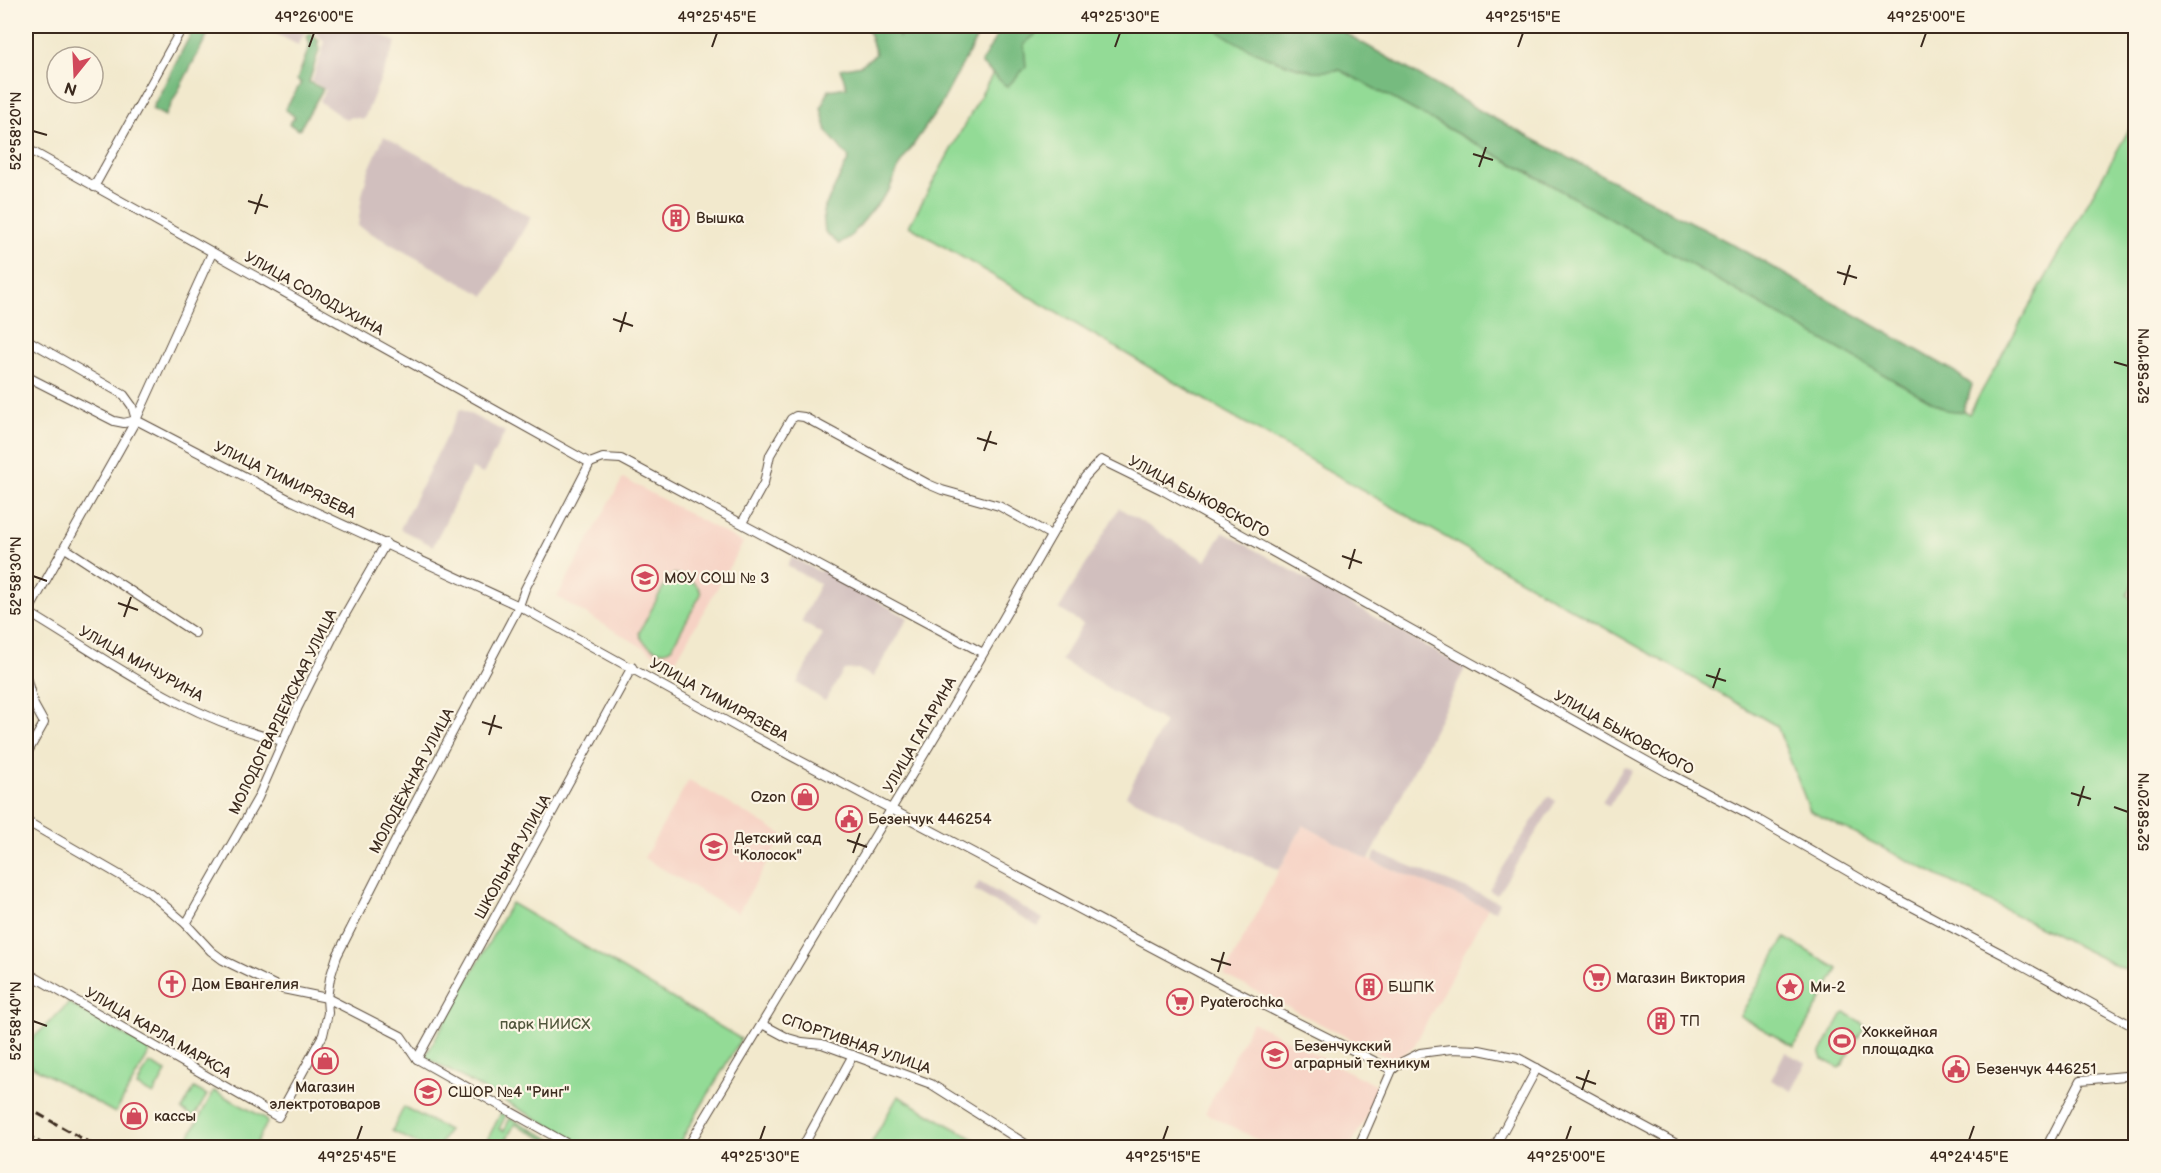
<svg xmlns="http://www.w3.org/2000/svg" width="2161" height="1173" viewBox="0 0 2161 1173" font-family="'Balsamiq Sans',sans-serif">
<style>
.built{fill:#f6d2c4}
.industrial{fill:#d1bfbe}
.green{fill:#93db96;stroke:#67825a;stroke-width:1.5}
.forest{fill:#76bb7f;stroke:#58724e;stroke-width:1.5}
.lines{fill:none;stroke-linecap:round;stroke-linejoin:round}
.street-casing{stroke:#564738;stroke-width:10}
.street{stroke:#fff;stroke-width:8}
.rail{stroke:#3b2a1e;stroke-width:3;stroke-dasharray:9 4.5;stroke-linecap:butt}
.ticks{fill:none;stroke:#3b2a1e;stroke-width:2}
.labels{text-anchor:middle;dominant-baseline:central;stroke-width:4.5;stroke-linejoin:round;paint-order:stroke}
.poi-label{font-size:15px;fill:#3b2a1e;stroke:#fcf5e5;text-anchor:start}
.street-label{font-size:15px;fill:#3b2a1e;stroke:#fcf5e5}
.park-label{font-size:15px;fill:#51563c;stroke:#fcf5e5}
.neatline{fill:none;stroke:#3b2a1e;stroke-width:2}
.ticks-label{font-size:15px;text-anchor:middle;fill:#3b2a1e}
</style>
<rect width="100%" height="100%" fill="#fcf5e5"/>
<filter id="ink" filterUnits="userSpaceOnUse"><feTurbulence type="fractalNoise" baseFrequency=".0167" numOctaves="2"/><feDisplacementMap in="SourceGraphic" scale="12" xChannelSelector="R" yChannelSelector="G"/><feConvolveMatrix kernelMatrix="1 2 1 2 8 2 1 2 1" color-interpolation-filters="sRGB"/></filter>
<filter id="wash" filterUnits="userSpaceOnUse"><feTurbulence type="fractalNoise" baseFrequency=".008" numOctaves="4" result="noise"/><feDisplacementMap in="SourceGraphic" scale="24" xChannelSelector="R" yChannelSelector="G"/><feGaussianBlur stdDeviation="1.35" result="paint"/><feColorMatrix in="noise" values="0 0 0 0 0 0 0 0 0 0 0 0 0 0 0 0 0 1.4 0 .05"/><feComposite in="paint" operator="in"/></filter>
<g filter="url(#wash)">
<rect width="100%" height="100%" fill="#f2e9cd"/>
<g class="built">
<path d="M623 478 743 543 673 665 557 597Z"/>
<path d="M689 780 783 835 738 913 644 858Z"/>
<path d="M1303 825 1369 860 1488 908 1414 1046 1394 1061 1224 975Z"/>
<path d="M1252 1022 1381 1088 1350 1147H1272L1205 1113Z"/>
</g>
<g class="industrial">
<path d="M261 26H309L298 45Z"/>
<path d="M317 26H363L396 42 364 119 352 117 346 120 319 101 326 90 312 81 325 42 315 32Z"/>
<path d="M384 136 531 217 485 296 358 226 362 195 368 172Z"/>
<path d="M460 409 505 432 483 474 472 469 433 546 400 529Z"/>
<path d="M1119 508 1206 561 1223 532 1465 668 1369 860 1303 825 1279 870 1126 796 1165 722 1061 660 1083 624 1059 609Z"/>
<path d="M792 557 820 572 822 569 908 618 873 677 858 669 844 670 825 701 797 683 823 634 801 622 820 584 787 566Z"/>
<path d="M1624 766 1632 770 1609 806 1602 802Z"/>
<path d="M1548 796 1556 801 1497 895 1489 890Z"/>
<path d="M1376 852 1499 902 1495 911 1372 861Z"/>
<path d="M979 882 1043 919 1038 927 974 890Z"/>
<path d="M1785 1052 1806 1063 1792 1091 1771 1080Z"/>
</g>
<g class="green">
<path d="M1019 26H1261L1969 414 2135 119 2136 578 2127 595 2136 602 2135 975 1810 811 1777 726 1210 403 909 226Z"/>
<path d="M674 574C685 576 699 583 701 594L672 647C662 657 642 645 639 633L667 580Z"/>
<path d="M511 903 741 1039 677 1147H588L425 1057Z"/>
<path d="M1785 938 1838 969 1794 1047 1740 1016Z"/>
<path d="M69 1003 151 1050 115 1113 26 1063V1045Z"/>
<path d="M1845 1013 1861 1022 1864 1027 1842 1066 1839 1068 1822 1059 1820 1054 1842 1015Z"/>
<path d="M149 1063 166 1072 153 1095 137 1086Z"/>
<path d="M194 1088 207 1095 194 1117 182 1110Z"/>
<path d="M214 1091 265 1118 267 1123 254 1147 188 1148 184 1146Z"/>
<path d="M898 1096 988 1147H869Z"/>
<path d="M404 1107 448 1130 439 1147H424L392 1131Z"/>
<path d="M501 1113 506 1115 499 1129 504 1131 510 1118 566 1147H560L515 1124 502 1147H498L486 1142Z"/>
</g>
<g class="forest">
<path d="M195 26H212L165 116 152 109Z"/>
<path d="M867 26H897L899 37 904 26H983L940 106 900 164 889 190 851 236 839 244 825 232 823 211 849 158 827 132 821 108 829 90 847 87 840 69 861 65 876 54Z"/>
<path d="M1002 26H1040L1035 35 1024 44 1026 67 1007 87 981 63Z"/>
<path d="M1211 26H1333L1486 114 1730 243 1952 370 1972 385 1963 412 1946 410 1528 172 1340 70C1331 70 1321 72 1312 71 1277 64 1240 47 1211 26Z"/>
<path d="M310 33 319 40 317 46 320 47 309 82 323 89 299 130 289 124 295 117 285 109 301 83 297 80 310 45 307 36Z"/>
</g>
</g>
<g filter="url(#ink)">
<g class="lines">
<defs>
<g id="street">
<path d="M26 148 590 463"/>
<path d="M94 187 183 26"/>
<path d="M26 339 124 395 132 406 136 420"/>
<path d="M26 376 114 421 124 423 136 420 292 501 519 606 744 731 1215 981 1392 1070"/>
<path d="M590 463 603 458 621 459 983 653"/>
<path d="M742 523 764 483 770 455 791 419 796 416 804 417 928 484 942 490 999 506 1051 535"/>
<path d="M65 548 195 633"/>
<path d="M26 611C108 660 187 720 283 741"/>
<path d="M26 621 28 612 136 420 212 253"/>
<path d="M26 677 34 705 44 723 26 755"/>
<path d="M26 821 149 892 186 924 211 951 223 960 283 989 327 998 401 1036 417 1059 575 1148"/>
<path d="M186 924 258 798 298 707 339 625 386 543"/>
<path d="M26 972 278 1117 323 1035 328 1013 327 998 330 978 337 956 403 826 519 606 525 589 590 463"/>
<path d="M762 1024 788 1038 802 1042 822 1044 931 1084 1032 1148"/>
<path d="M417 1059 632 667"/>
<path d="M687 1148 946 718 1085 477 1101 460 1162 490 1670 774 1757 819 1882 891 2006 956 2136 1028"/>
<path d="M802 1148 853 1055"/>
<path d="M1358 1148 1392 1070 1402 1062 1420 1053 1451 1049 1479 1050 1518 1058 1684 1148"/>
<path d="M1494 1148 1537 1068"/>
<path d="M2049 1148 2050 1140 2081 1080 2136 1075"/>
</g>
</defs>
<use href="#street" class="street-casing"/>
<use href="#street" class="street"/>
<g class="rail">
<path d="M26 1107 99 1148"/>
<path d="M26 1134 49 1148"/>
</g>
</g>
</g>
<path class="ticks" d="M309 47 314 33M712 47 717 33M1115 47 1120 33M1518 47 1523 33M1921 47 1926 33M33 131 47 135M1473 154 1493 160M1479 167 1486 147M248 201 268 207M255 214 262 194M1837 272 1857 278M1844 285 1850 265M613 319 633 326M620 332 626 312M2114 362 2128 366M977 438 997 444M984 451 991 431M1342 556 1362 563M1349 569 1355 549M33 576 47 581M118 603 138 610M124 617 131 597M1706 675 1726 681M1713 688 1720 668M482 722 502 728M489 735 495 715M2071 793 2091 799M2078 806 2084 786M2114 807 2128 812M847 840 867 847M853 853 860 833M1211 959 1231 965M1218 972 1224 952M33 1021 47 1026M1576 1077 1596 1084M1582 1090 1589 1070M357 1140 362 1126M760 1140 765 1126M1163 1140 1168 1126M1566 1140 1571 1126M1969 1140 1974 1126"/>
<defs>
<symbol id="building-ring" viewBox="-11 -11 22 22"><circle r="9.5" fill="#fcf5e5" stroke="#d1495b" stroke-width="1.5"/><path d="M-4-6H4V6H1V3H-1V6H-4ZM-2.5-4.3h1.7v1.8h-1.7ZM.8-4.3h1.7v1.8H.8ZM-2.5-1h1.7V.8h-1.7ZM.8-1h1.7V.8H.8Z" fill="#d1495b"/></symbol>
<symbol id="school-ring" viewBox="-11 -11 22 22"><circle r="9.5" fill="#fcf5e5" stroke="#d1495b" stroke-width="1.5"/><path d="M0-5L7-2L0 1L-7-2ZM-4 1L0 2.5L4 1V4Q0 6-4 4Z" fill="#d1495b"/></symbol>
<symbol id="shop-ring" viewBox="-11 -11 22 22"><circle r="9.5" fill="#fcf5e5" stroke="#d1495b" stroke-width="1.5"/><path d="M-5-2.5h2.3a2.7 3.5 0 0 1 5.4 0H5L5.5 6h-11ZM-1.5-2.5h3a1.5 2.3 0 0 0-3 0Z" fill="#d1495b"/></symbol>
<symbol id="civic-ring" viewBox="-11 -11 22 22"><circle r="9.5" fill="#fcf5e5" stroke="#d1495b" stroke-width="1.5"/><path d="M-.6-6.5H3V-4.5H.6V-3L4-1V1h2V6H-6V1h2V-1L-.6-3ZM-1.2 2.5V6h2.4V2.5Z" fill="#d1495b"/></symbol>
<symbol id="supermarket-ring" viewBox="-11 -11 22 22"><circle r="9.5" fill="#fcf5e5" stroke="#d1495b" stroke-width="1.5"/><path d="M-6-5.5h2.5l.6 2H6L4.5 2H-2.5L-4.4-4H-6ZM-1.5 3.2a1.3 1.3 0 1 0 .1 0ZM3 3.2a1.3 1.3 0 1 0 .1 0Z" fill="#d1495b"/></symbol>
<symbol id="church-ring" viewBox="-11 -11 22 22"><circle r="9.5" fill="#fcf5e5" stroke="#d1495b" stroke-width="1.5"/><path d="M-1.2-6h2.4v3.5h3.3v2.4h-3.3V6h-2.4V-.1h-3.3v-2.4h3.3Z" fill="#d1495b"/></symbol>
<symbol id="sight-ring" viewBox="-11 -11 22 22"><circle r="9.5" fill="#fcf5e5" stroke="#d1495b" stroke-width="1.5"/><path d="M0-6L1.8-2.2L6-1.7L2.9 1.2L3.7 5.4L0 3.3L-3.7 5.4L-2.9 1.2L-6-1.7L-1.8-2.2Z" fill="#d1495b"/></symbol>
<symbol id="stadium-ring" viewBox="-11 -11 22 22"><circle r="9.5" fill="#fcf5e5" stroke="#d1495b" stroke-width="1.5"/><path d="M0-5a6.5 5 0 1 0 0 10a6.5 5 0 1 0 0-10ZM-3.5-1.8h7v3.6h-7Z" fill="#d1495b"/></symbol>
<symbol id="university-ring" viewBox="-11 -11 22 22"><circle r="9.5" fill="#fcf5e5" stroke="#d1495b" stroke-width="1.5"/><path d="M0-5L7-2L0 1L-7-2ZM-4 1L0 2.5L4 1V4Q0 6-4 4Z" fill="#d1495b"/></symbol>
</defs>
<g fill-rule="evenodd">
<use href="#building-ring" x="661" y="203" width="30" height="30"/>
<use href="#school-ring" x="630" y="563" width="30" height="30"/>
<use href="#shop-ring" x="790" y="782" width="30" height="30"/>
<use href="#civic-ring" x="834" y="804" width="30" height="30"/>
<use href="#school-ring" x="699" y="832" width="30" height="30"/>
<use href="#supermarket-ring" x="1582" y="963" width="30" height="30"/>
<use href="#church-ring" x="157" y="969" width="30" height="30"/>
<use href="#building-ring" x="1354" y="972" width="30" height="30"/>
<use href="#sight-ring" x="1775" y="972" width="30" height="30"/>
<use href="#supermarket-ring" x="1165" y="987" width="30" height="30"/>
<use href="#building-ring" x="1646" y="1006" width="30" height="30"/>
<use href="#stadium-ring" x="1827" y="1026" width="30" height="30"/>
<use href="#university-ring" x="1260" y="1040" width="30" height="30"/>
<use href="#shop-ring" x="310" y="1046" width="30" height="30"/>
<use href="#civic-ring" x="1941" y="1054" width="30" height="30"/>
<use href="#school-ring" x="413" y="1077" width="30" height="30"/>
<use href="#shop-ring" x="119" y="1101" width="30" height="30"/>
</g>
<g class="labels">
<g class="poi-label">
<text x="696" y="218">Вышка</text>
<text x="664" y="578">МОУ СОШ № 3</text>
<text x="786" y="797" text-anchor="end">Ozon</text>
<text x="868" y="819">Безенчук 446254</text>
<text x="734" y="838">Детский сад<tspan x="734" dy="17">"Колосок"</tspan></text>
<text x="1616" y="978">Магазин Виктория</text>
<text x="192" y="984">Дом Евангелия</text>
<text x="1388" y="987">БШПК</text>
<text x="1810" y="987">Ми-2</text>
<text x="1200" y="1002">Pyaterochka</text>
<text x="1680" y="1021">ТП</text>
<text x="1862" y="1032">Хоккейная<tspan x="1862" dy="17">площадка</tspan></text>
<text x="1294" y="1046">Безенчукский<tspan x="1294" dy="17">аграрный техникум</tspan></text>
<text x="1976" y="1069">Безенчук 446251</text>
<text x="325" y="1087" text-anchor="middle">Магазин<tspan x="325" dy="17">электротоваров</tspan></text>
<text x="448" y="1092">СШОР №4 "Ринг"</text>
<text x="154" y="1116">кассы</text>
</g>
<g class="street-label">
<text transform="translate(314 294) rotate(29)">УЛИЦА СОЛОДУХИНА</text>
<text transform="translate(285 480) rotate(26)">УЛИЦА ТИМИРЯЗЕВА</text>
<text transform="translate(1199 497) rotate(28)">УЛИЦА БЫКОВСКОГО</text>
<text transform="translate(141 664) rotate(29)">УЛИЦА МИЧУРИНА</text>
<text transform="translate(719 700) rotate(29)">УЛИЦА ТИМИРЯЗЕВА</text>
<text transform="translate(283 712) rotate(-64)">МОЛОДОГВАРДЕЙСКАЯ УЛИЦА</text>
<text transform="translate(1624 733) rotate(29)">УЛИЦА БЫКОВСКОГО</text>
<text transform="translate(920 735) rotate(-60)">УЛИЦА ГАГАРИНА</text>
<text transform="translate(412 781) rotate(-62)">МОЛОДЁЖНАЯ УЛИЦА</text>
<text transform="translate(513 857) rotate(-61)">ШКОЛЬНАЯ УЛИЦА</text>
<text transform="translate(158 1033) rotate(30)">УЛИЦА КАРЛА МАРКСА</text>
<text transform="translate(856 1044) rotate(19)">СПОРТИВНАЯ УЛИЦА</text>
</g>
<g class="park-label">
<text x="545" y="1024">парк НИИСХ</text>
</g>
</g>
<rect width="2161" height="1173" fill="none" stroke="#fcf5e5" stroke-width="66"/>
<g transform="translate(75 75) rotate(198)"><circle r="28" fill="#fcf5e5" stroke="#afa495" stroke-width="1.5"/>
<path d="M0-4.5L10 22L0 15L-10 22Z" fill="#d1495b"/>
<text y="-9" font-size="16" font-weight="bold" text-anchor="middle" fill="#3b2a1e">N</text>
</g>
<rect x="33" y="33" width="2095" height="1107" class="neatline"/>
<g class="ticks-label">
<text x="314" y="22">49°26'00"E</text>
<text x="717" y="22">49°25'45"E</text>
<text x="1120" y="22">49°25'30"E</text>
<text x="1523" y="22">49°25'15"E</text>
<text x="1926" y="22">49°25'00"E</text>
<text transform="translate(16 131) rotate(-90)" y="5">52°58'20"N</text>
<text transform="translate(2144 366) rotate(-90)" y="5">52°58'10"N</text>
<text transform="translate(16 576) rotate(-90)" y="5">52°58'30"N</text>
<text transform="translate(2144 812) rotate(-90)" y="5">52°58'20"N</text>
<text transform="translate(16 1021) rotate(-90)" y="5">52°58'40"N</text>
<text x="357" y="1162">49°25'45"E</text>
<text x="760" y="1162">49°25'30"E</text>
<text x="1163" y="1162">49°25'15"E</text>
<text x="1566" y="1162">49°25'00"E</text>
<text x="1969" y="1162">49°24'45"E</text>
</g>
</svg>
